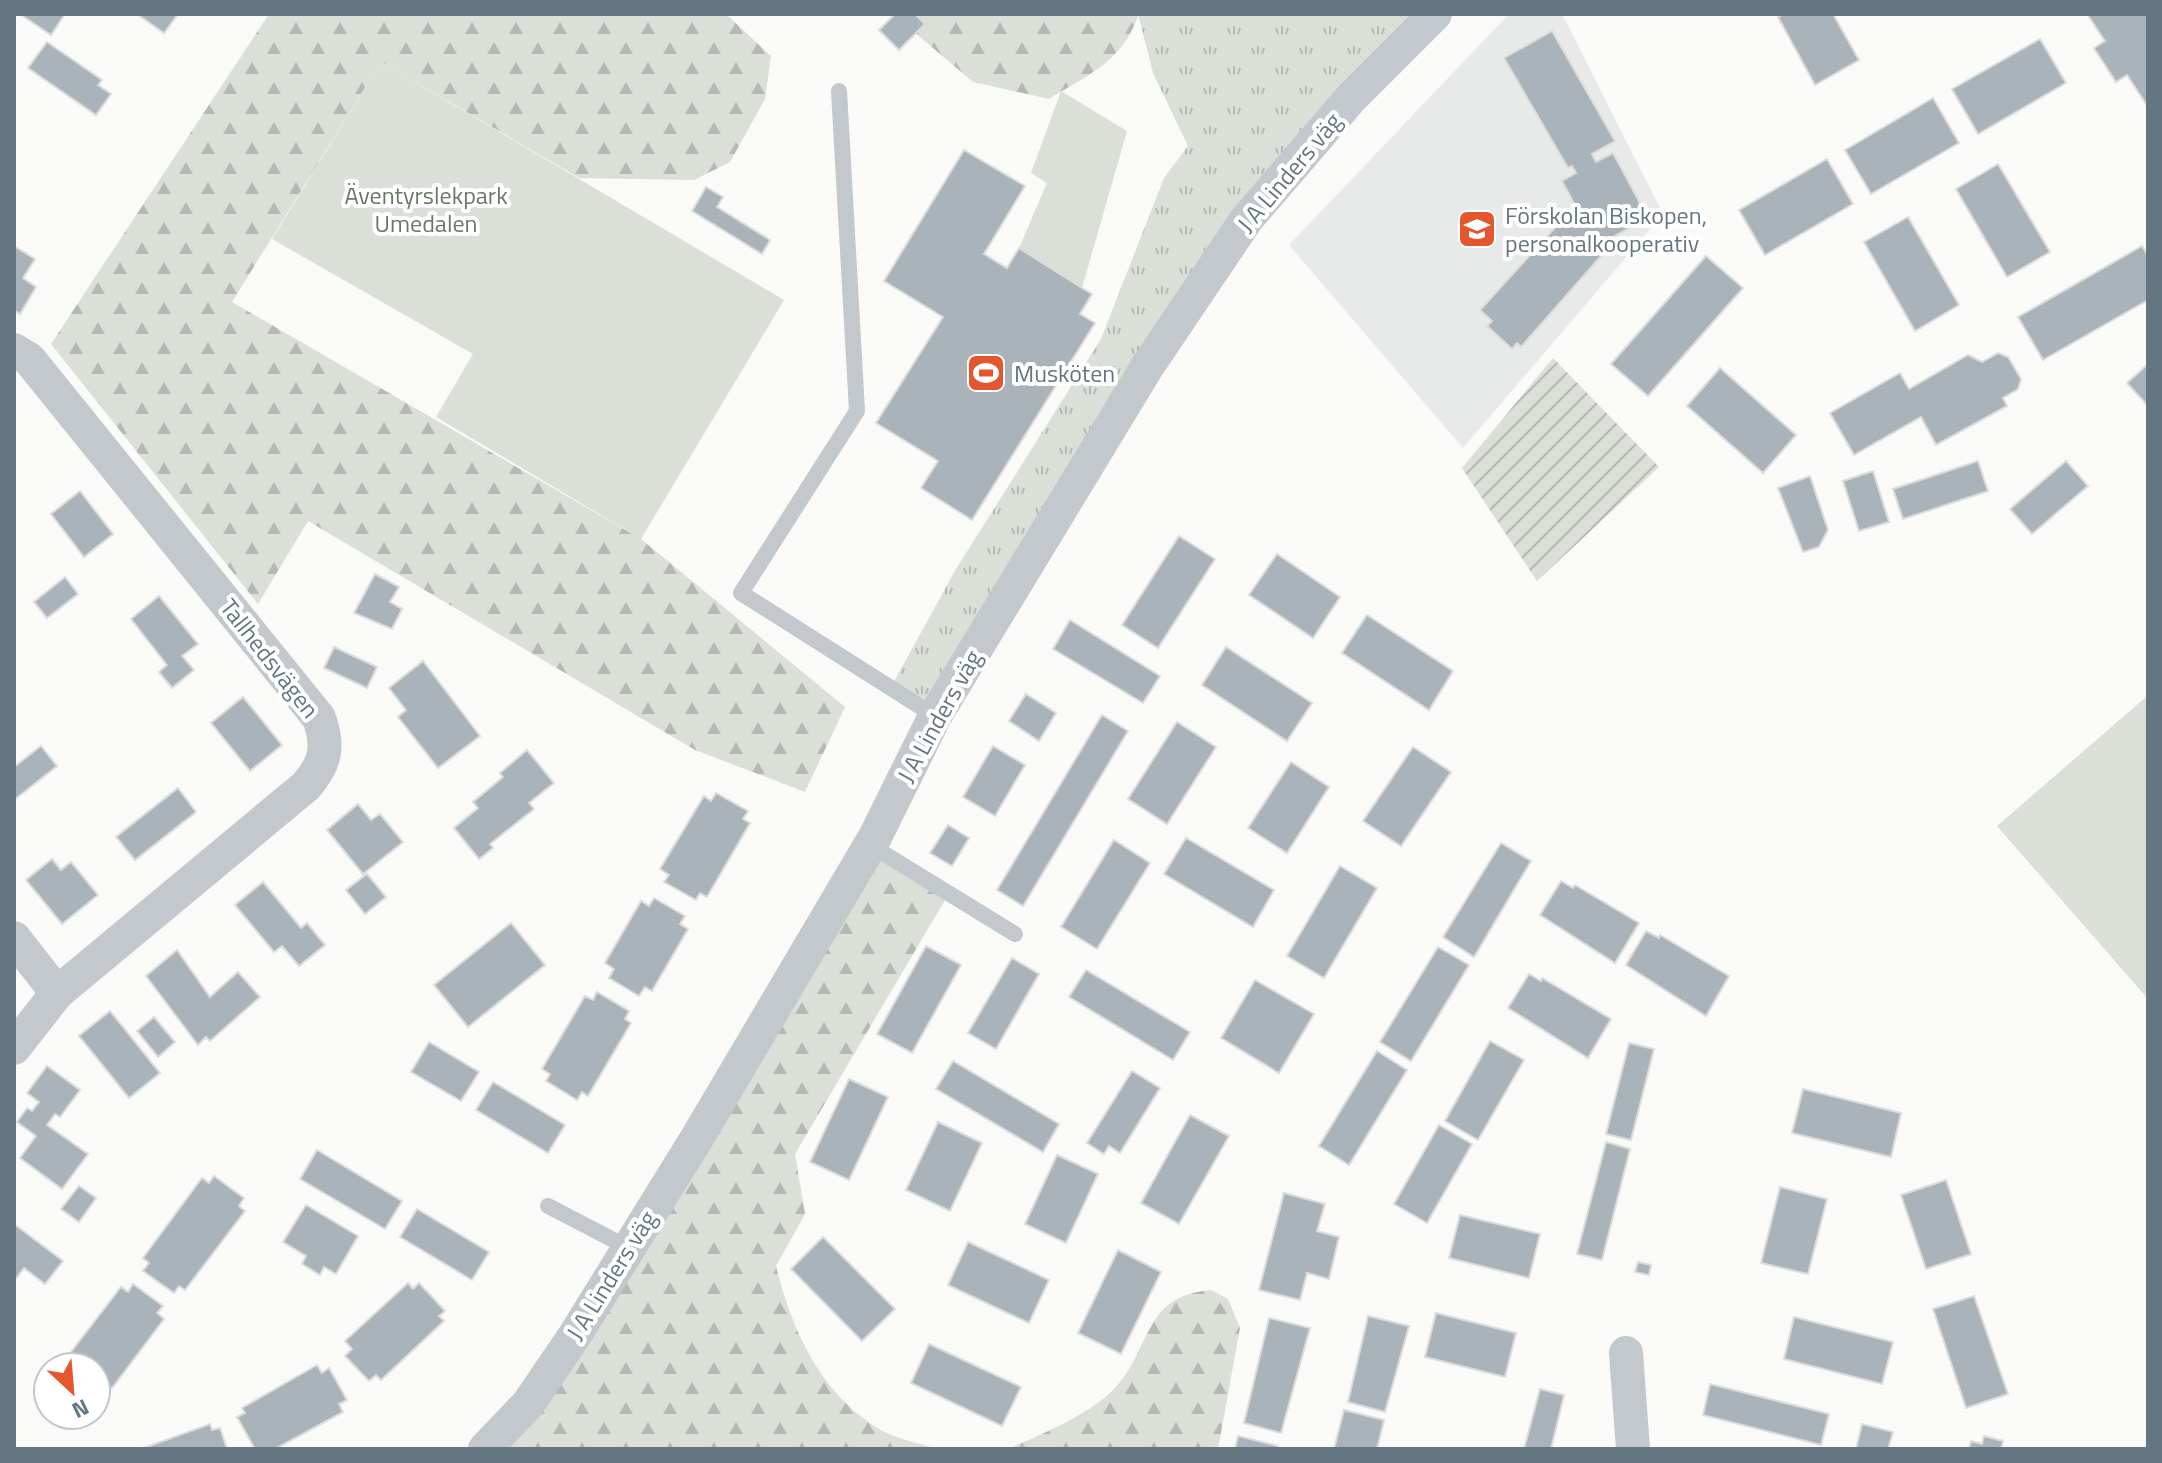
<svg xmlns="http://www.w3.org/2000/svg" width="2162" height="1463" viewBox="0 0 2162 1463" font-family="'Titillium Web',sans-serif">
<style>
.built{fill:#e8e9e9}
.grass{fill:url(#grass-tufts)}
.forest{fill:url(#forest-firs)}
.park{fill:#dadfd7}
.garden{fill:url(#garden-furrows)}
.building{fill:#aab3b9;stroke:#dcdcda;stroke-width:2}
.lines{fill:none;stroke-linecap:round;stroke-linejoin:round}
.service{stroke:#c3c8cc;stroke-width:16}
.minor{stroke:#c3c8cc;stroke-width:34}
.labels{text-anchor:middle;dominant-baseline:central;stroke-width:8;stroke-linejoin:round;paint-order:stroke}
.street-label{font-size:24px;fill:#657683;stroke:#fff}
.park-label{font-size:24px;fill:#687a64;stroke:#fff}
.poi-label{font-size:24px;fill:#657683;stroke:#fff;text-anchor:start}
</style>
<defs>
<pattern id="grass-tufts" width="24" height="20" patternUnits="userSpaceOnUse" patternTransform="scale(2)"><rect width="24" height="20" fill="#dadfd7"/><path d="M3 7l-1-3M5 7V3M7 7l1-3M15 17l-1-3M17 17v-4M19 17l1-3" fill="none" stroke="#b4b9b4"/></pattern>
<pattern id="forest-firs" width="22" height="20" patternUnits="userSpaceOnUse" patternTransform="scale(2)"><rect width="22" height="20" fill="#dadfd7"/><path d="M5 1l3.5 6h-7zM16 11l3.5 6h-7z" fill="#b4b9b4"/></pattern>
<pattern id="garden-furrows" width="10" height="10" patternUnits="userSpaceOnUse" patternTransform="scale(2)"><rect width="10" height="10" fill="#dadfd7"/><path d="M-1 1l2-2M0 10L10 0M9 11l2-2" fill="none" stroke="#b4b9b4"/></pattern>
</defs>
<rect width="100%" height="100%" fill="#fafaf8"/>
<path class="built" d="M1509 14H1562L1663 214 1463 448 1289 245Z"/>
<path class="grass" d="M1138 14H1435L1246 220 935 716 891 687 956 569 1101 339 1164 178 1188 146 1153 73Z"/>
<g class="forest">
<path d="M269 14H726L771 56 765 99 730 162 694 180 579 178 381 62 232 302 641 539 845 707 805 792 695 750 308 521 258 604 51 344Z"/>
<path d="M893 14H1138V16C1121 63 1090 73 1049 99L973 82Z"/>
<path d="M870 845 948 895 795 1154 805 1214 776 1266C791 1328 819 1390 874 1426 892 1438 918 1443 938 1449H485Z"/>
<path d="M1211 1290 1228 1299 1240 1328 1218 1449H1008C1042 1434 1082 1418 1110 1393 1153 1353 1139 1296 1211 1290Z"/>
</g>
<g class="park">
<path d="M381 62 784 300 641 539 436 417 473 354 272 239Z"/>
<path d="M1061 91 1127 131 1082 288 1019 248 1047 183 1031 173Z"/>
<path d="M2146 697 2148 700V999L1997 826Z"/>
</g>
<path class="garden" d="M1553 358 1659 467 1537 581 1462 468Z"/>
<g class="building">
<path d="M20 14H65L51 35Z"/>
<path d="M137 14H178L164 33Z"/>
<path d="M895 14H915L925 24 899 50 879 30Z"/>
<path d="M1784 14H1833L1859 60 1815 85 1778 17Z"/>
<path d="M2087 14H2148V107L2127 75 2116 82 2094 48 2105 41Z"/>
<path d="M1552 31 1615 141 1592 154 1596 162 1613 153 1648 218 1600 244 1596 250 1602 255 1521 347 1517 343 1512 349 1487 326 1492 321 1480 310 1562 220 1569 226 1579 213 1562 181 1576 173 1572 166 1568 168 1504 58Z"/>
<path d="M2040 39 2066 83 1978 134 1952 89Z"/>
<path d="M47 42 102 80 98 85 111 94 96 115 28 68Z"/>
<path d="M1933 98 1959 143 1871 194 1845 150Z"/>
<path d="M964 150 1025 186 984 254 1007 268 1019 248 1082 288 1092 294 1080 314 1095 323 972 520 921 488 938 461 876 423 943 317 884 281Z"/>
<path d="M1827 159 1853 204 1765 255 1739 210Z"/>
<path d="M1998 164 2050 252 2007 277 1956 189Z"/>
<path d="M706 187 723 197 717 207 770 240 762 254 692 211Z"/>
<path d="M1908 217 1959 305 1915 331 1864 242Z"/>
<path d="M14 246 35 259 23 278 36 287 20 314 14 310Z"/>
<path d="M2142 246 2148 256V300L2043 360 2018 317Z"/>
<path d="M1706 256 1743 288 1648 396 1611 364Z"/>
<path d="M1998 353 2008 357 2021 379 2018 389 2003 398 2007 406 1936 445 1921 417 1854 455 1830 413 1900 373 1909 389 1968 355 1982 362Z"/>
<path d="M2148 364V406L2127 383Z"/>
<path d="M1720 368 1796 435 1763 473 1687 406Z"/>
<path d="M1978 461 1988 491 1903 519 1893 489Z"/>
<path d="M2066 461 2088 486 2032 534 2010 509Z"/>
<path d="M1873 471 1889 522 1859 531 1843 481Z"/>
<path d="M1810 476 1828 530 1819 547 1803 552 1778 488Z"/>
<path d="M80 491 113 534 84 557 51 514Z"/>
<path d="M1179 536 1215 559 1158 648 1122 625Z"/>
<path d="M1277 554 1340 597 1313 638 1249 595Z"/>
<path d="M375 574 399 587 390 602 402 609 392 629 354 613Z"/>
<path d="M65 577 78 594 47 618 34 602Z"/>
<path d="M159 596 198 644 182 656 194 670 172 688 159 672 167 665 131 619Z"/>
<path d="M1367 615 1453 671 1429 710 1342 653Z"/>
<path d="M1070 620 1160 676 1143 703 1053 649Z"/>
<path d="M334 647 377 667 367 688 324 668Z"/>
<path d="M1226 647 1312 703 1287 741 1202 685Z"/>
<path d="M423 661 480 736 438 768 398 717 406 710 389 688Z"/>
<path d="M1026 694 1056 713 1039 741 1009 721Z"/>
<path d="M243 697 282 745 250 771 211 723Z"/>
<path d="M1102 715 1128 731 1023 906 997 890Z"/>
<path d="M1177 722 1216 747 1167 824 1128 799Z"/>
<path d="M41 746 57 766 14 800V767Z"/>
<path d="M993 746 1025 765 995 816 963 797Z"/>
<path d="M1413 747 1451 772 1401 846 1363 821Z"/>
<path d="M527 750 554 783 529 803 534 809 490 844 493 848 479 859 454 828 478 808 473 802 503 777 500 773Z"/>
<path d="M1291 762 1329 787 1287 853 1248 828Z"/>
<path d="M178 788 196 812 135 860 116 837Z"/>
<path d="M716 793 748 811 743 819 750 823 707 897 700 893 696 900 664 882 669 875 660 869 704 796 711 801Z"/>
<path d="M358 804 371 820 380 814 403 842 363 874 327 830Z"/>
<path d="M948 825 969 838 952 866 930 853Z"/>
<path d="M1186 838 1274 890 1253 927 1164 874Z"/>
<path d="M1114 840 1150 863 1097 949 1061 927Z"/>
<path d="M1501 843 1531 861 1474 957 1443 937Z"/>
<path d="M52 859 61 870 71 862 98 895 62 924 26 880Z"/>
<path d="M1340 866 1377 888 1324 978 1287 956Z"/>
<path d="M367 874 386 897 365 914 346 890Z"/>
<path d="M1561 881 1573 888 1575 885 1639 923 1615 963 1540 915Z"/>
<path d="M263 882 301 928 307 923 325 945 299 966 282 946 274 952 235 905Z"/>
<path d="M654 898 685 916 680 924 688 929 652 991 645 987 639 996 609 978 614 969 605 963 641 901 649 906Z"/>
<path d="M511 923 545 965 468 1027 434 985Z"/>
<path d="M1646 931 1659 938 1660 935 1729 976 1706 1016 1626 965Z"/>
<path d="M926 946 961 965 912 1053 877 1034Z"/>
<path d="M1438 947 1469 965 1411 1061 1380 1042Z"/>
<path d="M177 950 210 997 238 972 260 997 210 1041 206 1037 198 1045 146 976Z"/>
<path d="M1012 958 1039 974 996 1049 968 1033Z"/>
<path d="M1086 970 1190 1032 1173 1060 1069 997Z"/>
<path d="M1529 974 1541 981 1542 978 1611 1019 1588 1058 1508 1008Z"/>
<path d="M1255 980 1314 1014 1279 1073 1221 1038Z"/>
<path d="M597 992 629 1011 625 1019 631 1023 588 1096 582 1092 577 1100 546 1081 550 1074 542 1069 585 996 593 1000Z"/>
<path d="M110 1011 160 1073 129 1098 79 1036Z"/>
<path d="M154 1017 175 1042 158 1057 137 1031Z"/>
<path d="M1490 1041 1524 1060 1478 1140 1445 1121Z"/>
<path d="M429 1042 479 1072 461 1101 411 1072Z"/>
<path d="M1629 1043 1654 1049 1631 1140 1606 1134Z"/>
<path d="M1377 1051 1407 1070 1349 1165 1319 1146Z"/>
<path d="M953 1061 1059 1124 1043 1152 936 1089Z"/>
<path d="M47 1066 80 1090 60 1117 55 1114 47 1125 88 1154 62 1189 20 1158 36 1136 17 1122 27 1108 32 1111 39 1102 27 1093Z"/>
<path d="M1132 1071 1160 1088 1120 1153 1109 1146 1104 1154 1087 1143Z"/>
<path d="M849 1079 888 1097 849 1180 810 1162Z"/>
<path d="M493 1082 565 1125 548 1153 476 1110Z"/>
<path d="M1803 1089 1901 1113 1891 1157 1792 1133Z"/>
<path d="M1190 1115 1229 1136 1179 1224 1141 1203Z"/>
<path d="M938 1122 982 1143 950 1211 906 1190Z"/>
<path d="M1439 1125 1472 1144 1427 1223 1394 1204Z"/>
<path d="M1606 1142 1630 1149 1602 1260 1577 1254Z"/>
<path d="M317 1150 402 1201 385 1229 300 1179Z"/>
<path d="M1057 1155 1098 1174 1066 1243 1025 1224Z"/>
<path d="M214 1176 244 1198 239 1206 245 1211 185 1290 179 1286 174 1293 143 1271 149 1263 143 1258 202 1178 209 1183Z"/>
<path d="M1946 1180 1971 1254 1926 1269 1901 1195Z"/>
<path d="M79 1186 96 1198 79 1222 61 1209Z"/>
<path d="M1780 1187 1827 1199 1808 1274 1761 1263Z"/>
<path d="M1284 1193 1325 1204 1317 1231 1339 1237 1329 1279 1307 1273 1300 1300 1259 1290Z"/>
<path d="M306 1205 358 1236 336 1274 324 1267 320 1275 302 1264 306 1256 283 1242Z"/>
<path d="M417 1209 489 1252 472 1280 400 1237Z"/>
<path d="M1460 1215 1540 1234 1529 1278 1449 1258Z"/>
<path d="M14 1224 63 1261 45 1284 24 1268 14 1281Z"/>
<path d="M823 1237 895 1309 862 1341 791 1269Z"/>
<path d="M968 1242 1049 1280 1029 1323 948 1285Z"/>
<path d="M1118 1250 1161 1272 1121 1354 1078 1333Z"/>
<path d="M1638 1262 1651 1265 1649 1275 1635 1272Z"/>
<path d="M408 1283 413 1289 419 1283 445 1311 439 1316 444 1321 381 1380 376 1375 369 1381 345 1356 352 1349 345 1341Z"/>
<path d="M133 1284 163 1306 157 1313 164 1319 112 1388 106 1383 100 1391 96 1388V1367H71L75 1361 68 1356 121 1287 128 1292Z"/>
<path d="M1974 1296 2008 1394 1966 1408 1933 1309Z"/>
<path d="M1436 1313 1516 1333 1505 1377 1425 1357Z"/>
<path d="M1368 1316 1409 1326 1385 1412 1348 1402Z"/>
<path d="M1794 1317 1893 1342 1882 1384 1784 1359Z"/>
<path d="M1269 1318 1310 1328 1281 1433 1244 1423Z"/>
<path d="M929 1344 1021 1387 1002 1426 911 1383Z"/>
<path d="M317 1365 322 1373 329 1368 347 1400 339 1404 343 1412 275 1449H255L237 1417 245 1413 242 1408Z"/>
<path d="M1710 1384 1829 1414 1821 1445 1703 1415Z"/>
<path d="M1540 1389 1564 1395 1551 1449H1524Z"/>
<path d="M1344 1410 1384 1420 1377 1449H1334Z"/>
<path d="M210 1424 212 1430 220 1428 227 1449H141Z"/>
<path d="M1862 1424 1893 1432 1888 1449H1856Z"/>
<path d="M1238 1436 1278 1446 1277 1449H1235Z"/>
<path d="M1984 1436 2003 1441 2001 1449H1969L1971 1441 1982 1444Z"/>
</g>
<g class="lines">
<g class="service">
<path d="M839 91 857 411 741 593 935 716"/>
<path d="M870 845 1015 934"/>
<path d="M548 1206 627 1247"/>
</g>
<g class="minor">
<path d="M14 350 29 359 319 718C329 746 326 763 306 786L57 993 14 1048"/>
<path d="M14 938 57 993"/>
<path d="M1626 1353 1633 1449"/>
<path d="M485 1449 528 1404 575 1335 697 1138 875 837 935 716 1147 367 1246 220 1351 98 1435 14"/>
</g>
</g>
<defs>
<symbol id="school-square" viewBox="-11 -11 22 22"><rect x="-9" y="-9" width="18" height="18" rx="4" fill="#e4572e" stroke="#fff"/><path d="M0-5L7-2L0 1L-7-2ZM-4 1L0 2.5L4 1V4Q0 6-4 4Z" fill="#fff"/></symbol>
<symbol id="stadium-square" viewBox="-11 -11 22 22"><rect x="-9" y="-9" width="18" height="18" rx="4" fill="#e4572e" stroke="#fff"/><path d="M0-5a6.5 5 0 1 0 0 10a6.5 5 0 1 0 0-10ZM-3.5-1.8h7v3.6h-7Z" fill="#fff"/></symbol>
</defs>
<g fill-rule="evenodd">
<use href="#school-square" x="1455" y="207" width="44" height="44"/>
<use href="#stadium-square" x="964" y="351" width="44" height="44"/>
</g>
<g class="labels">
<g class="street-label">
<text transform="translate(1289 172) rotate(-50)">J A Linders väg</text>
<text transform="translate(270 658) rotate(52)">Tallhedsvägen</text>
<text transform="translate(939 716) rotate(-61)">J A Linders väg</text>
<text transform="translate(611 1275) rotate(-58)">J A Linders väg</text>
</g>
<g class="park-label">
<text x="426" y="195">Äventyrslekpark<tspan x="426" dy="28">Umedalen</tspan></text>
</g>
<g class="poi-label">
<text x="1505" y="215">Förskolan Biskopen,<tspan x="1505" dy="28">personalkooperativ</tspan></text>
<text x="1014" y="373">Musköten</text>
</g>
</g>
<rect width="2162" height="1463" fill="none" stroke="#657683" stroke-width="32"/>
<g transform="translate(72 1391) rotate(154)"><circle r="38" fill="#ffffff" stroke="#c1c8cd" stroke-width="2"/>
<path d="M0-6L14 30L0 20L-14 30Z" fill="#e4572e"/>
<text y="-12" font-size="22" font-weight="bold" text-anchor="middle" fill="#657683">N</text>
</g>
</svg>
